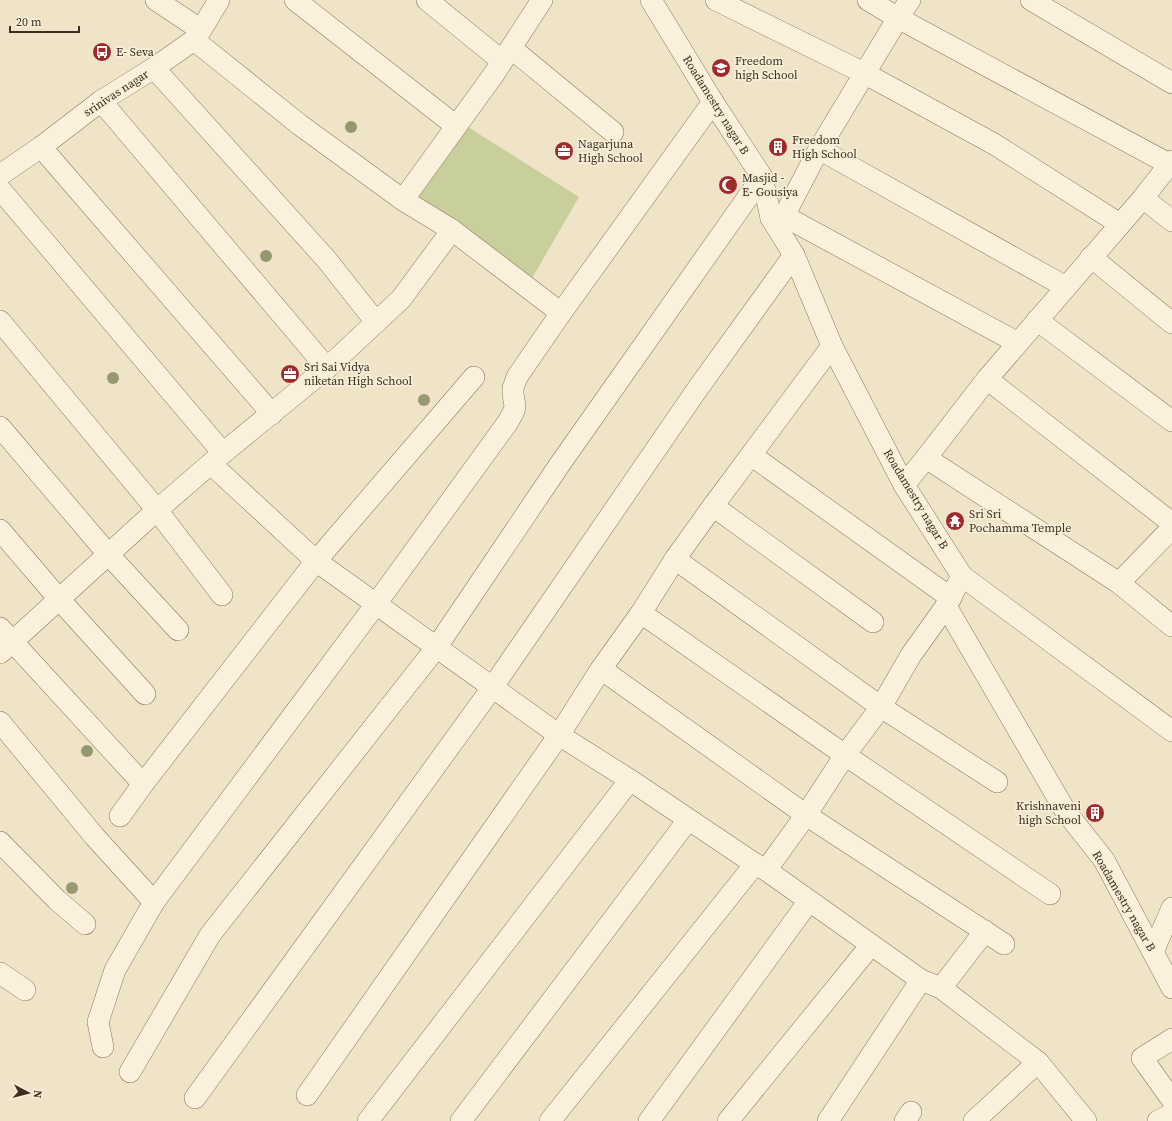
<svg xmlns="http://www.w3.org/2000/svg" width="1172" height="1121" viewBox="0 0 1172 1121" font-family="'Source Serif 4',serif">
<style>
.green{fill:#c9cf9b}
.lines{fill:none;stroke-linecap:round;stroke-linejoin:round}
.street-casing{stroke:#8d765c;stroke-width:22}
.street{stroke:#faf1dc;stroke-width:21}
.tree{fill:#96986f}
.labels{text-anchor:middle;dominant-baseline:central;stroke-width:3.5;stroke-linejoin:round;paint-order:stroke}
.poi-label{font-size:12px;fill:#3d2e20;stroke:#f7eed8;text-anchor:start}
.street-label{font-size:12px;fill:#3d2e20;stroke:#f7eed8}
</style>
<rect width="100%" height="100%" fill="#f0e4c8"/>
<path class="green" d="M468 127 579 197 531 280 413 197Z"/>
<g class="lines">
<defs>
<g id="street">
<path d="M156 0 201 30"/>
<path d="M295 0 456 126"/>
<path d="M427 0 502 61"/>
<path d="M651 0 713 102 762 177 771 218 794 255 832 346 904 485 962 576 946 606 1066 812 1104 860 1172 988"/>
<path d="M716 0 864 73 994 144 1120 224"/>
<path d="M868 0 898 18 1169 164"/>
<path d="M1031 0 1172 83"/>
<path d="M194 40 300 125 403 200 452 230 561 313"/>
<path d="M511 48 613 132"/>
<path d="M154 68 326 259 376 322"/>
<path d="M101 101 327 368"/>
<path d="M41 147 272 414"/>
<path d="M819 149 1066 287"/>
<path d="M0 175 41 147 101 101 154 68 194 40 201 30 219 0"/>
<path d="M0 189 223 453"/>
<path d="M1143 198 1172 221"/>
<path d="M403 200 494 74 542 0"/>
<path d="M784 216 1018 343"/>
<path d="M771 218 784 216 819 149 898 18 910 0"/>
<path d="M1091 257 1172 323"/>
<path d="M1037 320 1172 421"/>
<path d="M0 321 157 510 222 595"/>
<path d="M987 379 1172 523"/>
<path d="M0 427 108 554 178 630"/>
<path d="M751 455 951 598"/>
<path d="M926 458 1119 583 1172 626"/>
<path d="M211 464 316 561 559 735 630 780 755 864 766 870 921 980 941 988 1038 1062 974 1121"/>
<path d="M904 485 926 458 987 379 1143 198 1172 161"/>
<path d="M713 506 873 622"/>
<path d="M0 530 59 599 145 694"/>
<path d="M675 559 881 707 997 782"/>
<path d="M962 576 1172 731"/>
<path d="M1119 583 1172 528"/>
<path d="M641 613 845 755 1050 894"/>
<path d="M0 628 143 784"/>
<path d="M0 653 157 510 223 453 327 368 401 299 452 230"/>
<path d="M601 669 806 815 1004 944"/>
<path d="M0 722 95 837 154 902"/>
<path d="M120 816 143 784 316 561 474 377"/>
<path d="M0 842 57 900 85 924"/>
<path d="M766 870 806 815 845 755 881 707 911 655 946 606"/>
<path d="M1153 952 1172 908"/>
<path d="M0 973 25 990"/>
<path d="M941 988 985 931"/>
<path d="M1172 1039 1142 1058 1172 1100"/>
<path d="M103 1047 98 1022 115 970 154 902 376 604 508 422 514 411 515 406 513 394V388L517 377 561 313 713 102"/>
<path d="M1038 1062 1086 1121"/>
<path d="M130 1072 210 935 436 648 560 464 762 177"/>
<path d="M307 1095 559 735 601 669 641 613 675 559 713 506 832 346"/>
<path d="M195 1098 492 688 696 391 794 255"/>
<path d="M368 1121 630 780"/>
<path d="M461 1121 688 820"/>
<path d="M550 1121 755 864"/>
<path d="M649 1121 809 901"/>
<path d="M728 1121 871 945"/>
<path d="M828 1121 921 980"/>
<path d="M905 1121 911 1112"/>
<path d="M1158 1121 1172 1114"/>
</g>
</defs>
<use href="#street" class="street-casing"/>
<use href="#street" class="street"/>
</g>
<g class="tree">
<circle cx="351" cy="127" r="6"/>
<circle cx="266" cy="256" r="6"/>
<circle cx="113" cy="378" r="6"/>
<circle cx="424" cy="400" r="6"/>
<circle cx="87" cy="751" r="6"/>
<circle cx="72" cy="888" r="6"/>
</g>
<defs>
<symbol id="bus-disc" viewBox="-11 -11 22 22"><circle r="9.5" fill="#9e2a2b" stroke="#f7eed8"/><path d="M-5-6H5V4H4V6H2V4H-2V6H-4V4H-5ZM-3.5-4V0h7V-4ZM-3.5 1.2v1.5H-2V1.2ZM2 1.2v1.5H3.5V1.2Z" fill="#fff"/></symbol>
<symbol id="school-disc" viewBox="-11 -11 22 22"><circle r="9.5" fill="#9e2a2b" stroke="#f7eed8"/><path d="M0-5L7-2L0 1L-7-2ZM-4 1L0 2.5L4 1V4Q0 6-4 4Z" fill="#fff"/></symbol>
<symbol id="building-disc" viewBox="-11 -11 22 22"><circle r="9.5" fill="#9e2a2b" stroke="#f7eed8"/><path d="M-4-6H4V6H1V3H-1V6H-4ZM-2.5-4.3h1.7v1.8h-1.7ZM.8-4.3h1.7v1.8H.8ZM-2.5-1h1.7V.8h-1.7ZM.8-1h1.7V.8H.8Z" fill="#fff"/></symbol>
<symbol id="office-disc" viewBox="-11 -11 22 22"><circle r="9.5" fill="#9e2a2b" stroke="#f7eed8"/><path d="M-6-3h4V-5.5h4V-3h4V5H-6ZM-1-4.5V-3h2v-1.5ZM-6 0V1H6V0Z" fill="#fff"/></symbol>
<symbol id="mosque-disc" viewBox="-11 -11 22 22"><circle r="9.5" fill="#9e2a2b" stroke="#f7eed8"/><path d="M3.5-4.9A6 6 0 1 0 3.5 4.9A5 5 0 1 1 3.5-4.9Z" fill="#fff"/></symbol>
<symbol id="temple-disc" viewBox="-11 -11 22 22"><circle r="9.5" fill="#9e2a2b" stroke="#f7eed8"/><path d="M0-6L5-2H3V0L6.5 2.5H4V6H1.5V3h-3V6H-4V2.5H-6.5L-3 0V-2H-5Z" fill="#fff"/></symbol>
</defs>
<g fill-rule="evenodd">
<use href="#bus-disc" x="91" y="41" width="22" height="22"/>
<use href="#school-disc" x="710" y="57" width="22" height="22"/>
<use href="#building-disc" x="767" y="136" width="22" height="22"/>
<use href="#office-disc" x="553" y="140" width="22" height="22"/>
<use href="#mosque-disc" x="717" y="174" width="22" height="22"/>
<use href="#office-disc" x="279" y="363" width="22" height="22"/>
<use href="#temple-disc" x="944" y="510" width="22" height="22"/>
<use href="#building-disc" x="1084" y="802" width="22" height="22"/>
</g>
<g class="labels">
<g class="poi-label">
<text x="116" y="52">E- Seva</text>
<text x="735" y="61">Freedom<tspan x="735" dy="14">high School</tspan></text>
<text x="792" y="140">Freedom<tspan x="792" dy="14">High School</tspan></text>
<text x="578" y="144">Nagarjuna<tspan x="578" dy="14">High School</tspan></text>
<text x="742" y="178">Masjid -<tspan x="742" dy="14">E- Gousiya</tspan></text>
<text x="304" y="367">Sri Sai Vidya<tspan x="304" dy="14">niketan High School</tspan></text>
<text x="969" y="514">Sri Sri<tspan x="969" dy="14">Pochamma Temple</tspan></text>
<text x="1081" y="806" text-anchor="end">Krishnaveni<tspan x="1081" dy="14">high School</tspan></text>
</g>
<g class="street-label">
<text transform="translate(116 93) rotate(-33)">srinivas nagar</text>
<text transform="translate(716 105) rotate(58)">Roadamestry nagar B</text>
<text transform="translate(916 499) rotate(59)">Roadamestry nagar B</text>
<text transform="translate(1124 901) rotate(60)">Roadamestry nagar B</text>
</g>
</g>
<g transform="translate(28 1093) rotate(97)" stroke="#f7eed8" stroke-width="3" paint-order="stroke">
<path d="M0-3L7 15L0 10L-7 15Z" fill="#3d2e20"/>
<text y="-6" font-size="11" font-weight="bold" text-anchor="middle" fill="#3d2e20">N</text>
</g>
<path d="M10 26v6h69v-6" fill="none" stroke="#3d2e20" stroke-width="2"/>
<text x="16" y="26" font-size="12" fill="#3d2e20" stroke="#f7eed8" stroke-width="3" paint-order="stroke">20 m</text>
</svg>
